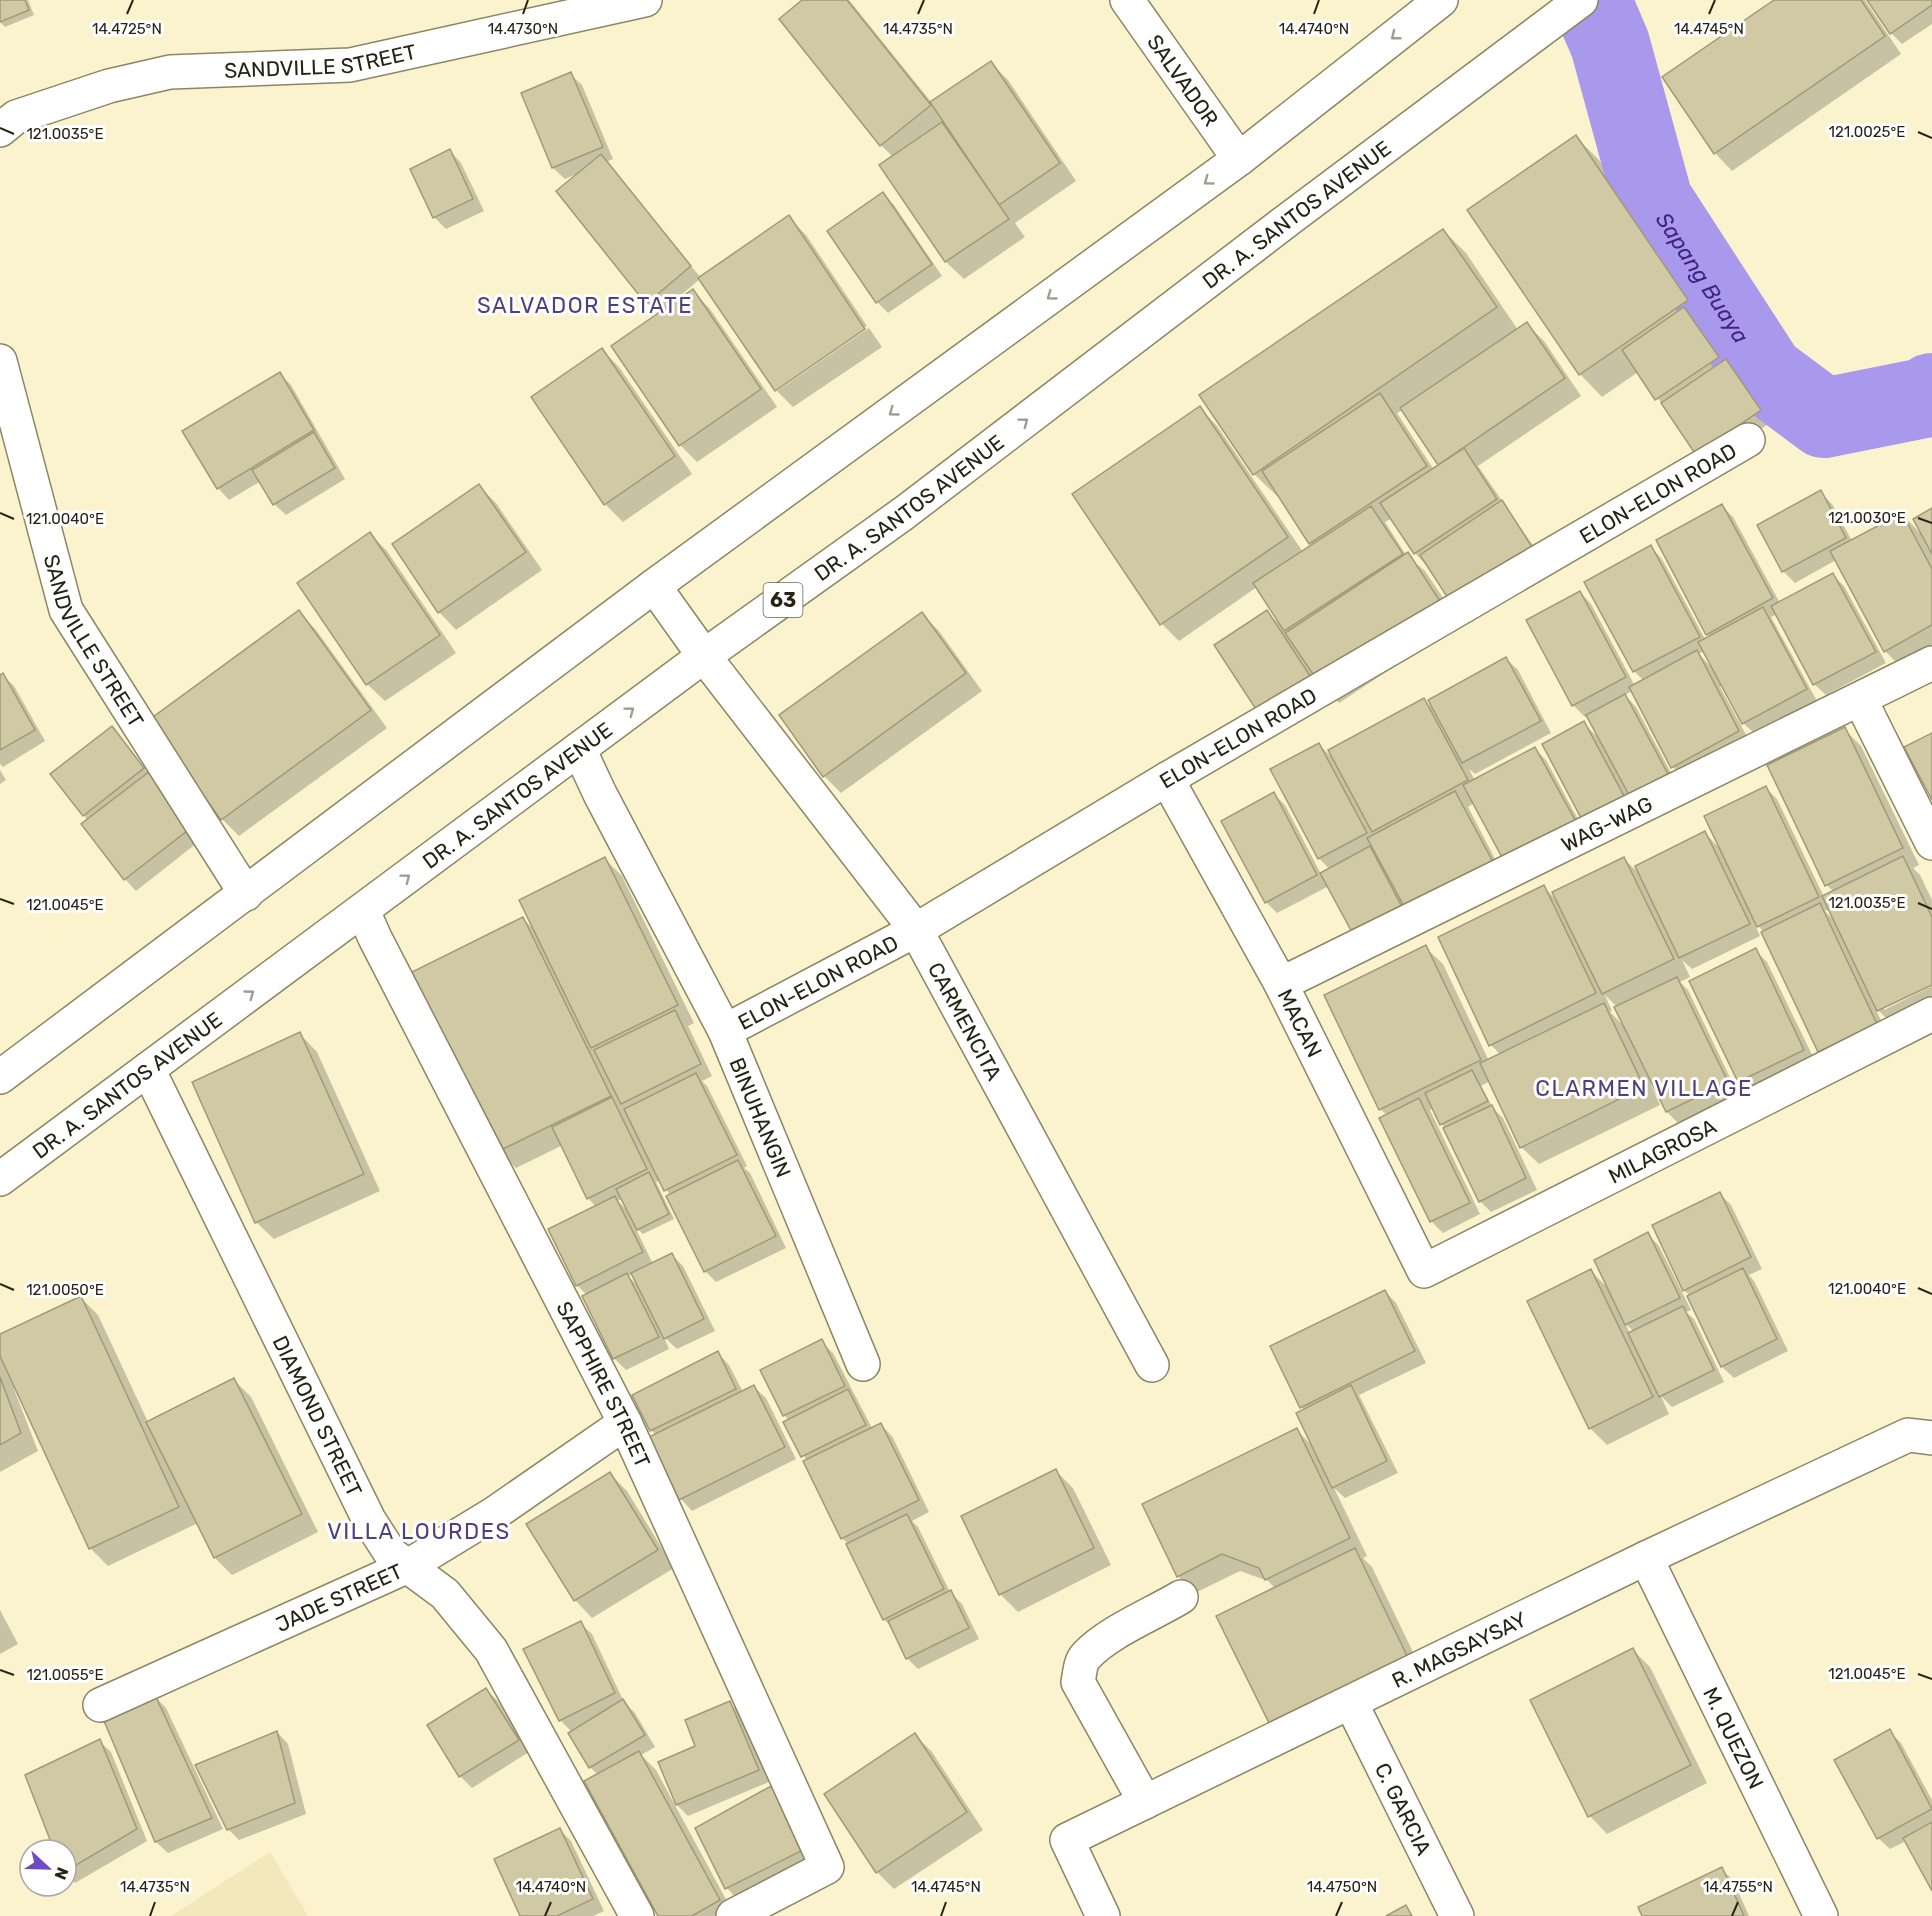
<svg xmlns="http://www.w3.org/2000/svg" width="1932" height="1916" viewBox="0 0 1932 1916" font-family="Rubik,sans-serif">
<style>
.built{fill:#f2e8bb}
.shadow{fill:#0003;fill-rule:evenodd}
.lines{fill:none;stroke-linecap:round;stroke-linejoin:round}
.river{stroke:#a999ed;stroke-width:80}
.building{fill:#d1c8a4;stroke:#a19977;stroke-width:1.5}
.street-casing{stroke:#8d8563;stroke-width:36}
.primary-casing{stroke:#8d8563;stroke-width:36}
.street{stroke:#fff;stroke-width:33}
.primary{stroke:#fff;stroke-width:33}
.oneway{stroke:#9d9c96}
.ticks{fill:none;stroke:#262315;stroke-width:2}
.labels{text-anchor:middle;dominant-baseline:central;stroke-width:6;stroke-linejoin:round;paint-order:stroke}
.shield{fill:#fff;stroke:#67655b;stroke-width:1.5}
.shield-label{font-size:20px;font-weight:bold;fill:#262315}
.street-label{font-size:21px;fill:#262315;stroke:#fff}
.water-label{font-size:22px;font-style:italic;fill:#412281;stroke:#fff}
.neighbourhood-label{font-size:22px;letter-spacing:1.5px;fill:#4f417e;stroke:#fff}
.ticks-label{font-size:15px;text-anchor:middle;fill:#262315;stroke:#fff;stroke-width:6;stroke-linejoin:round;paint-order:stroke}
</style>
<rect width="100%" height="100%" fill="#fbf3cd"/>
<path class="built" d="M270 1852 308 1916H171Z"/>
<g class="shadow">
<path d="M0 0H28L34 15 5 27 0 22Z"/>
<path d="M804 0H849L932 103 991 63 1008 80 1076 181 1015 223 1025 237 964 279 946 262 881 165 893 157 881 145Z"/>
<path d="M1777 0H1865L1901 54 1732 171 1715 153Z"/>
<path d="M1869 0H1932V24L1902 44 1891 33Z"/>
<path d="M570 74 582 85 613 159 606 162 701 278 788 217 806 235 867 326 777 387V391L869 328 882 347 793 407 776 390 700 279 673 302 674 304 693 291 710 309 777 407 697 462 680 445 659 314 647 303 579 173 565 179 553 168 523 93Z"/>
<path d="M1576 137 1599 160 1710 323 1701 329 1724 362 1737 372 1771 422 1708 465 1638 372 1602 397 1580 374Z"/>
<path d="M450 151 461 163 484 211 446 229 434 217 412 169Z"/>
<path d="M883 194 894 205 942 276 888 313 877 302Z"/>
<path d="M1443 230 1466 253 1518 330 1526 324 1544 341 1581 396 1478 466 1548 567 1426 565 1415 553 1392 518 1385 522 1406 555 1425 571 1460 623 1339 703 1317 680 1275 730 1267 612 1280 625 1257 587 1179 641 1162 624 1200 408 1217 426 1303 552 1313 546 1279 494 1277 496 1254 474ZM1403 410 1440 466 1434 470 1397 413Z"/>
<path d="M602 350 619 367 692 474 623 522 605 504 533 398Z"/>
<path d="M280 374 291 385 345 479 286 515 274 504 261 481 229 500 218 488Z"/>
<path d="M479 486 496 503 542 570 456 630 439 612 394 545Z"/>
<path d="M1820 492 1832 504 1852 541 1902 514 1923 536 1932 510V652L1902 668 1885 651 1836 560 1795 583 1783 571Z"/>
<path d="M1722 506 1733 517 1780 603 1833 575 1844 586 1886 663 1826 695 1814 684 1777 614 1771 617 1817 701 1755 734 1743 723 1723 685 1720 687 1750 742 1684 778 1673 767 1632 691 1625 695 1636 707 1678 786 1641 806 1626 790 1634 807 1594 829 1583 723 1600 739 1588 715 1585 717 1573 705 1580 592 1591 604 1635 686 1644 681 1634 671 1586 582 1651 547 1662 559 1705 639 1710 637 1707 634ZM1704 651 1712 668 1699 654Z"/>
<path d="M370 534 387 551 456 653 385 701 367 684 299 584Z"/>
<path d="M299 612 316 630 387 728 239 836 222 819Z"/>
<path d="M922 614 939 631 982 691 841 793 824 776Z"/>
<path d="M1506 659 1518 670 1551 733 1475 774 1469 769 1475 781 1535 749 1546 760 1586 834 1474 803 1468 807 1503 874 1413 919 1329 886 1277 913 1266 902 1274 794 1285 805 1321 874 1330 870 1319 858 1272 770 1319 745 1334 759 1424 700 1435 711ZM1374 847 1378 857 1370 849Z"/>
<path d="M2 675 14 686 45 741 3 767 0 764V676Z"/>
<path d="M112 728 202 839 136 891 125 879 84 815Z"/>
<path d="M1844 729 1861 746 1919 865 1913 868 1920 875 1932 900V983L1884 1007V1010L1932 986V1010L1896 1028 1874 1006 1888 1035 1831 1063 1820 1051 1764 932 1754 922 1760 936 1692 969 1682 960 1690 977 1680 982 1688 990 1738 1094 1678 1123 1667 1112 1654 1084 1651 1085 1660 1105 1539 1164 1521 1147 1490 1081 1481 1086 1493 1108 1503 1118 1537 1190 1491 1212 1480 1201 1434 1108 1430 1110 1480 1214 1443 1233 1431 1221 1387 1115 1380 1109 1425 947 1443 964 1489 1061 1501 1055 1491 1045 1544 887 1558 902 1624 859 1640 874 1705 833 1721 850 1766 788 1777 799 1824 897 1834 892 1827 885ZM1830 909 1835 921 1825 911ZM1605 995 1617 1007 1625 1027 1610 1012 1612 1011Z"/>
<path d="M0 770 6 780 0 784Z"/>
<path d="M605 859 622 876 694 1023 688 1026 712 1076 702 1081 707 1086 747 1166 744 1168 750 1173 786 1248 716 1282 705 1271 670 1195 660 1180 656 1182 674 1219 643 1234 635 1227 653 1264 671 1254 683 1266 715 1331 677 1349 664 1337 669 1349 626 1370 614 1358 587 1295 577 1285 596 1207 588 1198 563 1145 516 1168 498 1151 523 919 535 930ZM623 1198 629 1212 618 1201ZM634 1274 640 1288 628 1276Z"/>
<path d="M1755 950 1767 962 1815 1061 1751 1093 1739 1081 1691 981Z"/>
<path d="M300 1034 317 1052 380 1191 274 1239 256 1222Z"/>
<path d="M1720 1194 1731 1205 1762 1269 1749 1275 1754 1281 1788 1351 1734 1378 1722 1367 1690 1296 1684 1290Z"/>
<path d="M1648 1234 1659 1246 1691 1310 1686 1312 1694 1319 1724 1382 1672 1407 1661 1396 1669 1414 1607 1445 1590 1428 1591 1271 1608 1288ZM1626 1324 1634 1332 1630 1334Z"/>
<path d="M1385 1291 1396 1303 1426 1363 1359 1395 1398 1473 1345 1498 1334 1488 1367 1556 1363 1558 1372 1567 1426 1679 1276 1589 1268 1581 1240 1571 1195 1593 1178 1576 1297 1430 1313 1447 1305 1410 1301 1407Z"/>
<path d="M81 1298 98 1315 148 1422 234 1380 251 1397 318 1532 232 1575 215 1558 198 1523 108 1566 90 1548 17 1388 14 1389 38 1451 0 1472V1336Z"/>
<path d="M821 1341 833 1353 872 1428 880 1424 892 1436 929 1512 912 1521 918 1527 950 1592 962 1604 979 1639 918 1669 907 1658 892 1628 884 1619 849 1545 842 1538 807 1461 785 1422 789 1420 784 1415Z"/>
<path d="M718 1353 729 1365 743 1392 754 1387 766 1398 796 1459 692 1511 681 1499 656 1435 651 1430Z"/>
<path d="M1056 1471 1073 1488 1111 1565 1018 1612 1000 1594 963 1517Z"/>
<path d="M610 1474 627 1491 674 1568 592 1618 575 1600Z"/>
<path d="M0 1610 18 1644 0 1654Z"/>
<path d="M580 1623 592 1634 624 1702 635 1713 655 1747 641 1755 656 1770 735 1916H660L598 1775 590 1767 570 1733 572 1732 560 1720 526 1650Z"/>
<path d="M1633 1650 1650 1667 1707 1783 1607 1834 1590 1816 1532 1700Z"/>
<path d="M486 1690 498 1701 529 1752 472 1788 460 1776Z"/>
<path d="M155 1697 166 1708 223 1829 168 1853 156 1842 101 1710Z"/>
<path d="M730 1703 741 1714 769 1782 688 1816 676 1804 697 1747Z"/>
<path d="M1889 1731 1901 1743 1932 1800V1888L1906 1841 1890 1849 1878 1838Z"/>
<path d="M277 1732 288 1744 306 1814 239 1840 228 1829Z"/>
<path d="M915 1735 932 1752 983 1830 894 1889 877 1872Z"/>
<path d="M99 1741 111 1752 147 1841 75 1883 66 1874V1850H56Z"/>
<path d="M784 1798 815 1861 738 1900 727 1888 697 1828Z"/>
<path d="M560 1830 571 1841 604 1911 593 1916H522Z"/>
<path d="M1721 1869 1733 1880 1749 1916H1644Z"/>
</g>
<g class="lines">
<path class="river" id="s1" d="M1591 0 1610 44 1653 201 1765 374 1824 418 1924 398 1932 393"/>
</g>
<g class="building">
<path d="M0 0H25L29 10 0 22Z"/>
<path d="M802 0H847L931 105 880 146 779 19Z"/>
<path d="M1774 0H1861L1885 36 1714 154 1662 77Z"/>
<path d="M1867 0H1932V5L1890 34Z"/>
<path d="M991 61 1060 163 999 205 930 102Z"/>
<path d="M571 72 603 147 552 168 521 93Z"/>
<path d="M942 122 1009 219 945 262 879 165Z"/>
<path d="M1576 135 1688 300 1579 375 1467 210Z"/>
<path d="M450 149 473 199 433 218 410 169Z"/>
<path d="M601 154 691 266 646 304 556 191Z"/>
<path d="M883 192 932 264 876 303 827 231Z"/>
<path d="M789 215 865 329 775 391 698 278Z"/>
<path d="M1443 229 1497 307 1253 475 1199 395Z"/>
<path d="M693 289 761 389 679 446 611 346Z"/>
<path d="M1684 307 1719 357 1655 400 1622 350Z"/>
<path d="M1527 322 1565 378 1438 465 1400 408Z"/>
<path d="M602 348 675 456 604 505 531 397Z"/>
<path d="M1726 359 1761 410 1696 455 1661 403Z"/>
<path d="M280 372 314 430 217 489 182 431Z"/>
<path d="M1380 393 1427 466 1309 544 1262 471Z"/>
<path d="M1200 406 1288 537 1160 625 1072 494Z"/>
<path d="M314 432 335 468 273 505 252 470Z"/>
<path d="M1464 448 1497 499 1414 554 1380 503Z"/>
<path d="M479 484 526 552 438 613 392 544Z"/>
<path d="M1821 490 1846 538 1782 572 1757 525Z"/>
<path d="M1502 500 1537 555 1455 609 1420 555Z"/>
<path d="M1722 504 1773 598 1706 635 1656 540Z"/>
<path d="M1371 506 1403 554 1284 631 1253 583Z"/>
<path d="M1932 508V554L1913 519Z"/>
<path d="M1902 513 1932 569V625L1884 652 1830 551Z"/>
<path d="M370 532 440 635 366 685 297 583Z"/>
<path d="M1651 545 1700 637 1633 672 1584 582Z"/>
<path d="M1408 552 1443 606 1321 686 1285 633Z"/>
<path d="M1833 573 1876 652 1813 685 1771 606Z"/>
<path d="M1580 591 1626 677 1572 706 1526 620Z"/>
<path d="M1763 607 1807 689 1742 724 1698 642Z"/>
<path d="M299 610 371 710 221 820 149 720Z"/>
<path d="M1267 610 1316 685 1263 720 1214 645Z"/>
<path d="M922 612 966 673 823 777 779 715Z"/>
<path d="M1697 650 1739 731 1671 768 1629 687Z"/>
<path d="M1506 657 1541 721 1462 763 1428 700Z"/>
<path d="M3 673 35 730 0 750V675Z"/>
<path d="M1625 694 1668 774 1629 795 1586 715Z"/>
<path d="M1424 698 1468 780 1372 832 1328 750Z"/>
<path d="M1584 721 1624 796 1581 818 1542 744Z"/>
<path d="M112 726 144 768 83 816 50 774Z"/>
<path d="M1845 727 1903 848 1825 886 1767 765Z"/>
<path d="M1932 733V800L1904 747Z"/>
<path d="M1319 743 1367 833 1318 859 1270 769Z"/>
<path d="M1535 747 1576 822 1504 861 1463 785Z"/>
<path d="M150 771 192 827 124 880 81 824Z"/>
<path d="M1766 786 1819 897 1757 927 1704 816Z"/>
<path d="M1455 791 1493 862 1406 910 1367 838Z"/>
<path d="M1274 792 1317 875 1265 903 1221 821Z"/>
<path d="M1705 831 1750 924 1679 958 1635 866Z"/>
<path d="M1370 846 1402 907 1353 934 1320 873Z"/>
<path d="M1903 856 1932 917V985L1877 1011 1822 896Z"/>
<path d="M605 857 678 1005 591 1048 519 900Z"/>
<path d="M1624 857 1674 959 1602 994 1552 892Z"/>
<path d="M1544 885 1596 993 1489 1046 1438 937Z"/>
<path d="M1820 903 1877 1024 1818 1052 1761 932Z"/>
<path d="M523 917 611 1096 497 1152 410 973Z"/>
<path d="M1426 945 1481 1060 1379 1110 1324 995Z"/>
<path d="M1756 948 1804 1050 1738 1082 1689 981Z"/>
<path d="M1677 977 1728 1082 1666 1112 1614 1007Z"/>
<path d="M1604 1003 1644 1087 1520 1148 1480 1063Z"/>
<path d="M675 1010 701 1064 621 1104 594 1050Z"/>
<path d="M300 1032 364 1174 255 1223 192 1082Z"/>
<path d="M1472 1070 1488 1101 1440 1125 1425 1093Z"/>
<path d="M696 1073 737 1155 664 1191 624 1109Z"/>
<path d="M612 1097 647 1169 587 1199 552 1127Z"/>
<path d="M1419 1098 1470 1203 1430 1222 1379 1118Z"/>
<path d="M1492 1105 1526 1178 1479 1202 1443 1128Z"/>
<path d="M738 1160 776 1236 704 1272 666 1196Z"/>
<path d="M649 1172 669 1214 637 1230 616 1189Z"/>
<path d="M1720 1192 1751 1257 1683 1291 1652 1225Z"/>
<path d="M615 1196 643 1252 576 1286 548 1229Z"/>
<path d="M1648 1232 1680 1298 1625 1325 1594 1260Z"/>
<path d="M672 1253 704 1319 664 1339 631 1273Z"/>
<path d="M1743 1268 1777 1339 1721 1367 1687 1296Z"/>
<path d="M1591 1269 1653 1397 1589 1429 1527 1301Z"/>
<path d="M627 1273 659 1337 613 1359 582 1296Z"/>
<path d="M1385 1290 1415 1351 1300 1408 1270 1346Z"/>
<path d="M81 1296 179 1507 89 1549 0 1356V1334Z"/>
<path d="M1683 1306 1714 1370 1659 1397 1628 1333Z"/>
<path d="M822 1339 845 1386 783 1416 760 1370Z"/>
<path d="M718 1351 736 1389 650 1431 632 1395Z"/>
<path d="M0 1377 21 1433 0 1445Z"/>
<path d="M234 1378 302 1514 214 1558 146 1422Z"/>
<path d="M754 1385 785 1447 679 1500 649 1437Z"/>
<path d="M1351 1385 1387 1461 1332 1488 1296 1413Z"/>
<path d="M848 1389 866 1425 801 1457 783 1422Z"/>
<path d="M881 1423 919 1500 841 1539 803 1461Z"/>
<path d="M1297 1428 1350 1538 1265 1580 1259 1568 1222 1554 1177 1577 1142 1504Z"/>
<path d="M1056 1469 1094 1548 999 1595 961 1516Z"/>
<path d="M610 1472 658 1550 574 1601 526 1524Z"/>
<path d="M907 1514 944 1589 883 1620 846 1544Z"/>
<path d="M1355 1548 1410 1662 1272 1729 1216 1616Z"/>
<path d="M951 1590 969 1628 906 1659 888 1621Z"/>
<path d="M581 1621 615 1693 559 1721 523 1649Z"/>
<path d="M1633 1648 1691 1765 1588 1817 1530 1700Z"/>
<path d="M486 1688 519 1740 459 1777 427 1725Z"/>
<path d="M155 1695 212 1818 155 1842 99 1709Z"/>
<path d="M623 1699 645 1735 589 1768 568 1733Z"/>
<path d="M730 1701 759 1770 676 1805 658 1762 695 1746 685 1720Z"/>
<path d="M1890 1729 1932 1809 1877 1839 1834 1760Z"/>
<path d="M277 1731 295 1803 227 1830 195 1765Z"/>
<path d="M915 1733 967 1812 876 1873 824 1794Z"/>
<path d="M100 1739 137 1829 66 1871V1850H54L25 1775Z"/>
<path d="M639 1751 720 1900 692 1916H658L584 1781Z"/>
<path d="M773 1785 805 1849 725 1889 695 1828Z"/>
<path d="M1932 1822V1891L1903 1838Z"/>
<path d="M560 1828 593 1899 557 1916H520L494 1859Z"/>
<path d="M1722 1867 1744 1916H1642L1638 1907Z"/>
<path d="M1406 1905 1412 1916H1386Z"/>
</g>
<g class="lines">
<defs>
<g id="street">
<path id="s2" d="M1127 0 1239 159"/>
<path id="s3" d="M0 130 16 117 109 86 170 72 350 65 645 0"/>
<path id="s4" d="M0 361 66 610 246 894"/>
<path id="s5" d="M654 586 704 656 916 930 1152 1365"/>
<path d="M1861 701 1932 843"/>
<path id="s6" d="M579 749 600 794 725 1031 863 1364"/>
<path id="s7" d="M1167 779 1281 984 1424 1271 1932 1014"/>
<path id="s8" d="M363 911 375 938 625 1423 827 1867 733 1916"/>
<path id="s9" d="M1281 984 1932 663"/>
<path id="s10" d="M725 1031 916 930 1167 779 1748 440"/>
<path id="s11" d="M148 1069 369 1520 391 1554 445 1594 491 1650 637 1916"/>
<path id="s12" d="M1646 1558 1821 1916"/>
<path id="s13" d="M1351 1703 1457 1916"/>
<path id="s14" d="M100 1705 408 1566 495 1513 625 1423"/>
<path d="M1145 1802 1078 1682C1080 1673 1080 1662 1086 1656 1108 1632 1153 1614 1181 1597"/>
<path id="s15" d="M1103 1916 1067 1840 1646 1558 1908 1435 1932 1438"/>
</g>
<g id="primary">
<path d="M0 1077 654 586 1239 159 1441 0"/>
<path id="s16" d="M0 1179 704 656 904 513 1289 219 1581 0"/>
</g>
</defs>
<use href="#street" class="street-casing"/>
<use href="#primary" class="primary-casing"/>
<use href="#street" class="street"/>
<use href="#primary" class="primary"/>
</g>
<defs><path id="oneway-chevron" d="M-2-3.5L2.5 0L-2 3.5" fill="none" stroke-width="1.6" stroke-linecap="round" stroke-linejoin="round" transform="scale(1.5)"/></defs>
<g class="oneway">
<use href="#oneway-chevron" transform="translate(1395 36) rotate(142)"/>
<use href="#oneway-chevron" transform="translate(1208 181) rotate(144)"/>
<use href="#oneway-chevron" transform="translate(1051 296) rotate(144)"/>
<use href="#oneway-chevron" transform="translate(893 412) rotate(144)"/>
<use href="#oneway-chevron" transform="translate(1024 422) rotate(-37)"/>
<use href="#oneway-chevron" transform="translate(630 711) rotate(-37)"/>
<use href="#oneway-chevron" transform="translate(406 878) rotate(-37)"/>
<use href="#oneway-chevron" transform="translate(250 994) rotate(-36)"/>
</g>
<path class="ticks" d="M127 14 133 0M523 14 528 0M918 14 924 0M1314 14 1319 0M1709 14 1715 0M0 128 14 134M1918 132 1932 138M0 513 14 519M1918 518 1932 523M0 899 14 904M1918 903 1932 909M0 1284 14 1290M1918 1288 1932 1294M0 1670 14 1675M1918 1674 1932 1679M150 1916 155 1902M545 1916 551 1902M941 1916 946 1902M1336 1916 1342 1902M1732 1916 1738 1902"/>
<g class="labels">
<rect class="shield" x="763.5" y="583" width="39" height="34" rx="4.5"/>
<g class="shield-label">
<text x="783" y="600">63</text>
</g>
<g class="street-label">
<text stroke="none"><textPath href="#s3" startOffset="332">SANDVILLE STREET</textPath></text>
<text stroke="none"><textPath href="#s2" startOffset="98">SALVADOR</textPath></text>
<text stroke="none"><textPath href="#s16" startOffset="1616">DR. A. SANTOS AVENUE</textPath></text>
<text stroke="none"><textPath href="#s10" startOffset="1077">ELON-ELON ROAD</textPath></text>
<text stroke="none"><textPath href="#s16" startOffset="1130">DR. A. SANTOS AVENUE</textPath></text>
<text stroke="none"><textPath href="#s4" startOffset="297">SANDVILLE STREET</textPath></text>
<text stroke="none"><textPath href="#s10" startOffset="591">ELON-ELON ROAD</textPath></text>
<text stroke="none"><textPath href="#s16" startOffset="644">DR. A. SANTOS AVENUE</textPath></text>
<text stroke="none"><textPath href="#s9" startOffset="363">WAG-WAG</textPath></text>
<text stroke="none"><textPath href="#s10" startOffset="105">ELON-ELON ROAD</textPath></text>
<text stroke="none"><textPath href="#s5" startOffset="536">CARMENCITA</textPath></text>
<text stroke="none"><textPath href="#s7" startOffset="278">MACAN</textPath></text>
<text stroke="none"><textPath href="#s16" startOffset="158">DR. A. SANTOS AVENUE</textPath></text>
<text stroke="none"><textPath href="#s6" startOffset="411">BINUHANGIN</textPath></text>
<text stroke="none"><textPath href="#s7" startOffset="822">MILAGROSA</textPath></text>
<text stroke="none"><textPath href="#s8" startOffset="531">SAPPHIRE STREET</textPath></text>
<text stroke="none"><textPath href="#s11" startOffset="386">DIAMOND STREET</textPath></text>
<text stroke="none"><textPath href="#s14" startOffset="262">JADE STREET</textPath></text>
<text stroke="none"><textPath href="#s15" startOffset="520">R. MAGSAYSAY</textPath></text>
<text stroke="none"><textPath href="#s12" startOffset="200">M. QUEZON</textPath></text>
<text stroke="none"><textPath href="#s13" startOffset="118">C. GARCIA</textPath></text>
</g>
<g class="water-label">
<text stroke="none"><textPath href="#s1" startOffset="302">Sapang Buaya</textPath></text>
</g>
<g class="neighbourhood-label">
<text x="585" y="305">SALVADOR ESTATE</text>
<text x="1644" y="1088">CLARMEN VILLAGE</text>
<text x="419" y="1531">VILLA LOURDES</text>
</g>
</g>
<g class="ticks-label">
<text x="127" y="34">14.4725°N</text>
<text x="523" y="34">14.4730°N</text>
<text x="918" y="34">14.4735°N</text>
<text x="1314" y="34">14.4740°N</text>
<text x="1709" y="34">14.4745°N</text>
<text x="1867" y="137">121.0025°E</text>
<text x="65" y="139">121.0035°E</text>
<text x="1867" y="523">121.0030°E</text>
<text x="65" y="524">121.0040°E</text>
<text x="1867" y="908">121.0035°E</text>
<text x="65" y="910">121.0045°E</text>
<text x="1867" y="1294">121.0040°E</text>
<text x="65" y="1295">121.0050°E</text>
<text x="1867" y="1679">121.0045°E</text>
<text x="65" y="1680">121.0055°E</text>
<text x="155" y="1892">14.4735°N</text>
<text x="551" y="1892">14.4740°N</text>
<text x="946" y="1892">14.4745°N</text>
<text x="1342" y="1892">14.4750°N</text>
<text x="1738" y="1892">14.4755°N</text>
</g>
<g transform="translate(48 1868) rotate(112)"><circle r="28" fill="#ffffff" stroke="#a8a7a1" stroke-width="1.5"/>
<path d="M0-4.5L10 22L0 15L-10 22Z" fill="#6d4bc4"/>
<text y="-9" font-size="16" font-weight="bold" text-anchor="middle" fill="#262315">N</text>
</g>
</svg>
